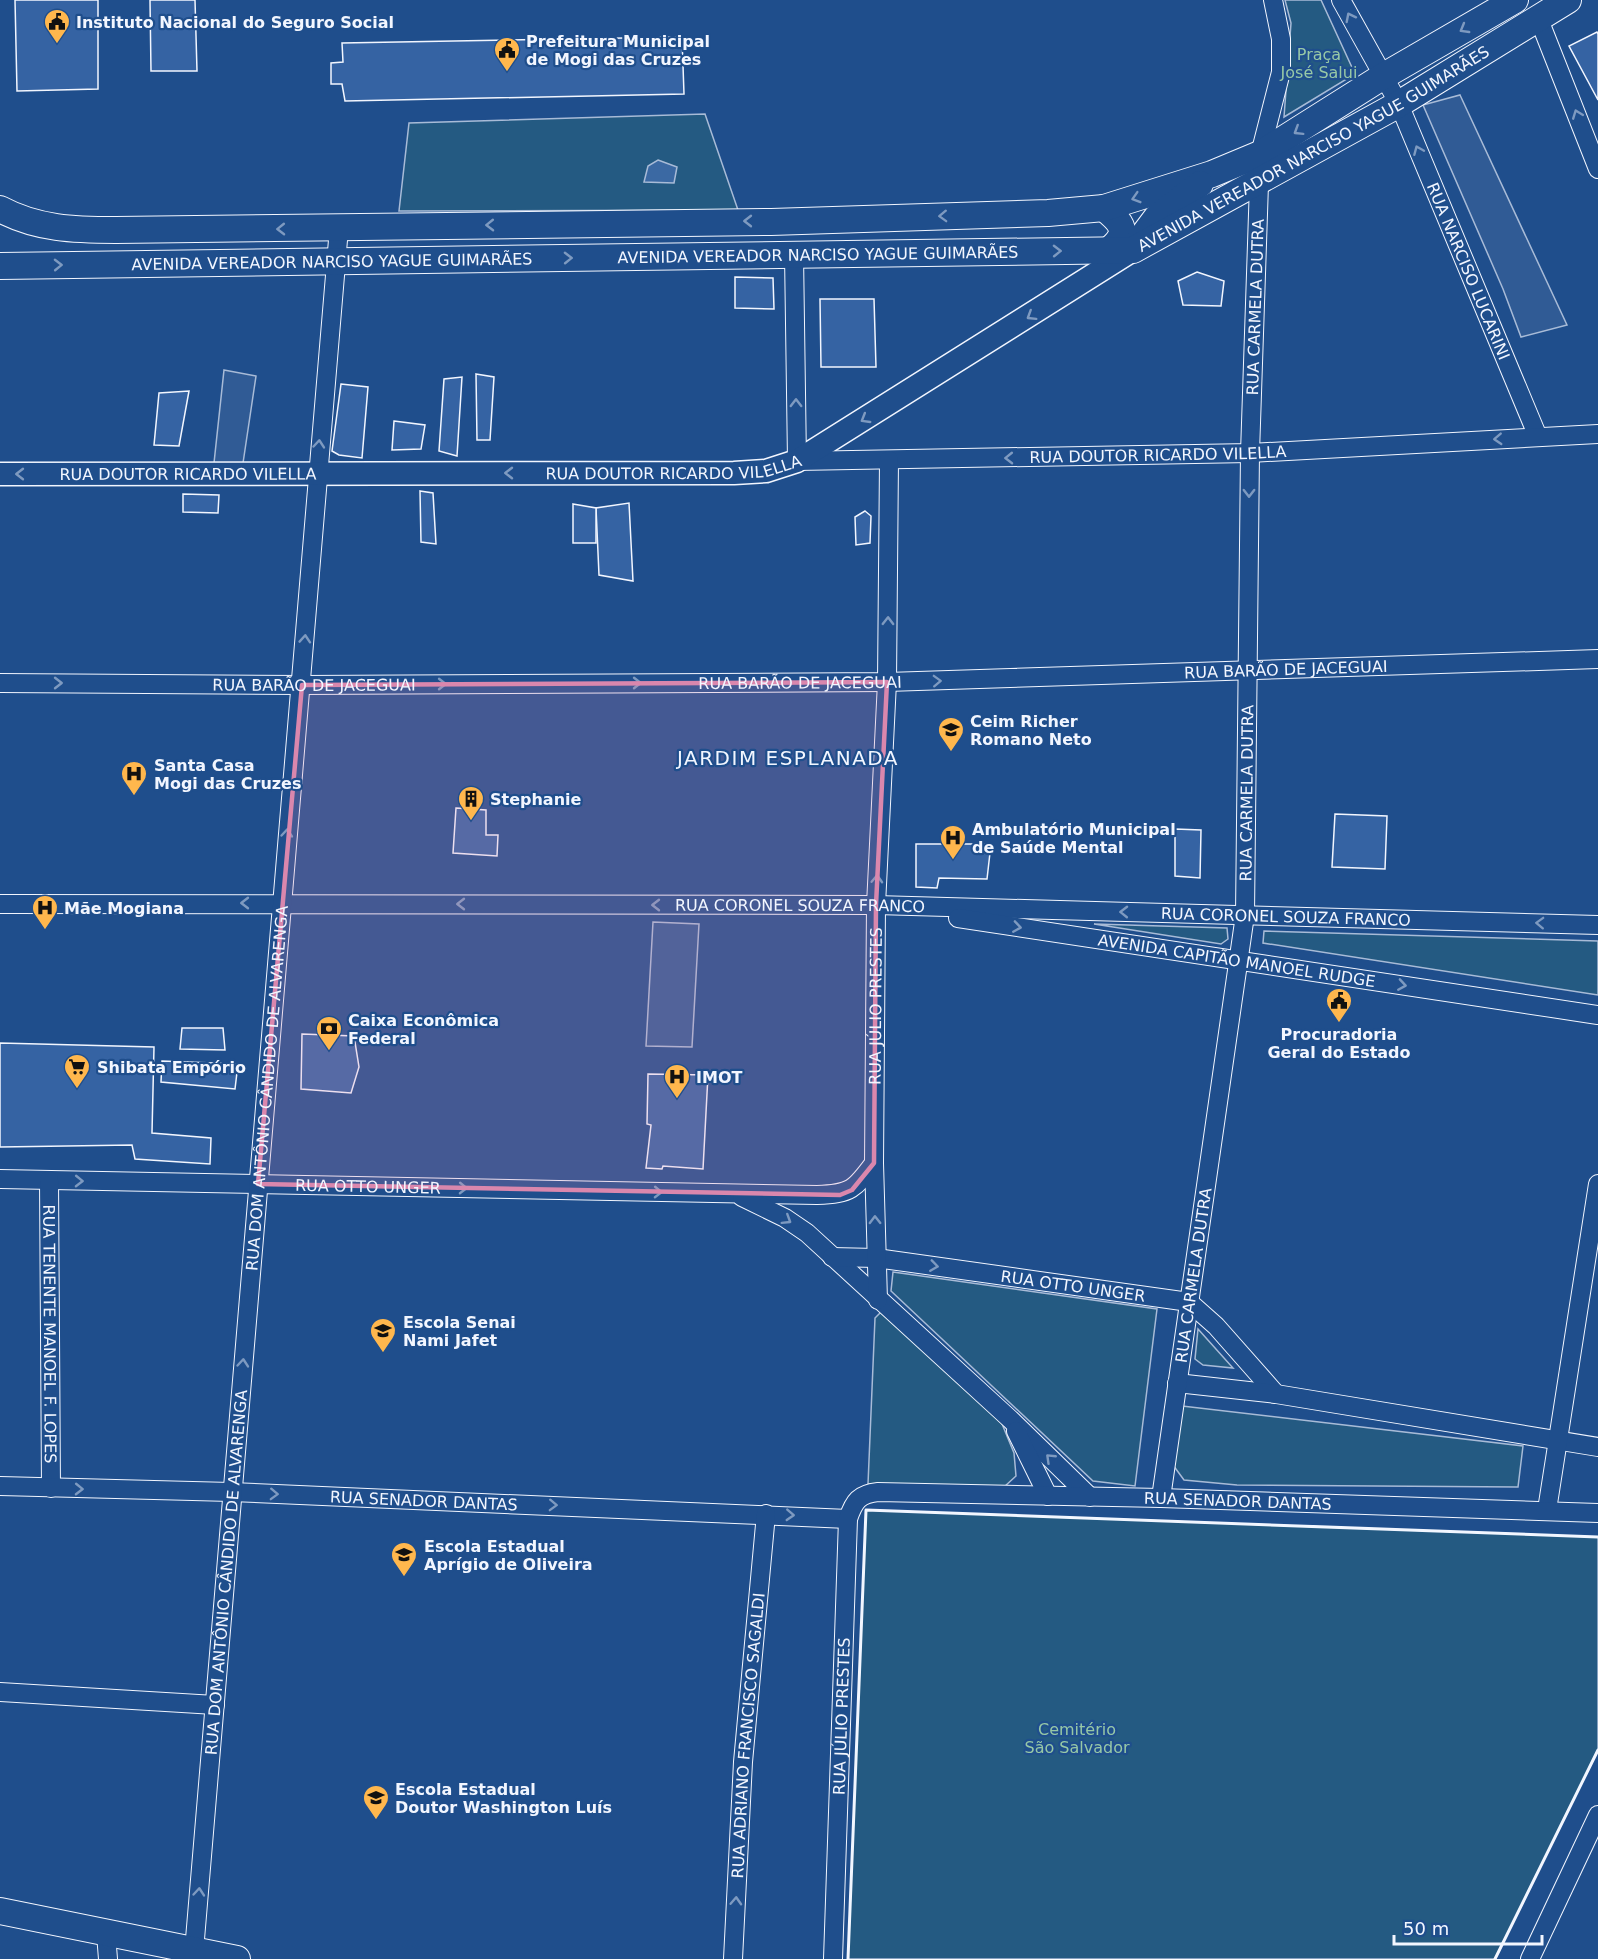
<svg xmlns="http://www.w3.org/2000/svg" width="1598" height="1959" viewBox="0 0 1598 1959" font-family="'DejaVu Sans',sans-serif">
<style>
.green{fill:#245a82;stroke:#a8bbd7;stroke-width:1.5}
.parking{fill:#305b95;stroke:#a8bbd7;stroke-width:1.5}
.water{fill:#3b69a3;stroke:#a8bbd7;stroke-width:1.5}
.building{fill:#3563a3;stroke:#f2f6ff;stroke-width:1.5}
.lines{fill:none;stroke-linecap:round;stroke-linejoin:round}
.minor-casing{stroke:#f2f6ff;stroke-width:20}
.tertiary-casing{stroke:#f2f6ff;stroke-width:25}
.secondary-casing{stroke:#f2f6ff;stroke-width:28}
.minor{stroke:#1f4e8c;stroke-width:18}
.tertiary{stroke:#1f4e8c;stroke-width:22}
.secondary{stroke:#1f4e8c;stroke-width:26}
.wall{stroke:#f2f6ff;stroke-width:3}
.oneway{stroke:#7e9ac0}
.marked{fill:#da87ad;fill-opacity:0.2;stroke:#da87ad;stroke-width:4.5;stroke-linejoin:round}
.labels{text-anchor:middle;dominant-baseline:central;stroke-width:4.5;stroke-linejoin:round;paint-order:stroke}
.poi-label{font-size:16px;font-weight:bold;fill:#f2f6ff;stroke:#1f4e8c;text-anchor:start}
.park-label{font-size:16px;fill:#97c8a6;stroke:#1f4e8c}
.street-label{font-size:16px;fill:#f2f6ff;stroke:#1f4e8c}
.quarter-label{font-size:20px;letter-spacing:1.5px;fill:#f2f6ff;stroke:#1f4e8c}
</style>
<rect width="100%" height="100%" fill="#1f4e8c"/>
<g class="green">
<path d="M1285 0H1321L1355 74 1284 117 1291 23Z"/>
<path d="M705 114 738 210 399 211 409 123Z"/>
<path d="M1094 924 1227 928 1228 939 1221 944Z"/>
<path d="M1264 931 1598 941V995L1263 943Z"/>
<path d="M893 1272 1157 1309 1135 1486 1093 1481 891 1291Z"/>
<path d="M881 1312 1000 1419 1014 1453 1016 1476 1004 1487 868 1484 875 1318Z"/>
<path d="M1198 1329 1233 1368 1203 1365 1195 1359Z"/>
<path d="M1182 1406 1523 1446 1518 1487 1237 1485 1184 1480 1173 1465Z"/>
<path d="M866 1510 1598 1537V1750L1495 1959H848Z"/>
</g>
<g class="parking">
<path d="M1460 95 1567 325 1521 337 1503 289 1423 105Z"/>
<path d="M224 370 256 376 243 463H214Z"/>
<path d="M653 922 699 924 692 1047 646 1046Z"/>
</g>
<path class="water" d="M658 160 677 167 674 183 644 182 648 166Z"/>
<g class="building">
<path d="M15 0H98V89L17 91Z"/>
<path d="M150 0H195L197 71H151Z"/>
<path d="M1597 32 1598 34V100L1569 46Z"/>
<path d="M682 37 684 94 345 101 342 84H331V63L343 62 342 43Z"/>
<path d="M1197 272 1224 281 1221 306 1183 305 1178 281Z"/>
<path d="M735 277 773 278 774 309 735 308Z"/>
<path d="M820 299H874L876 367H821Z"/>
<path d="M476 374 494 377 490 440H477Z"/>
<path d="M462 377 457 456 439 451 444 379Z"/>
<path d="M341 384 368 387 362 458 339 455 332 451Z"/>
<path d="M189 391 179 446 154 445 159 393Z"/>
<path d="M394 421 425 425 421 449 392 450Z"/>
<path d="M420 491 433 493 436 544 421 542Z"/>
<path d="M183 494 219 495 218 513 183 512Z"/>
<path d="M629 503 633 581 599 575 596 508Z"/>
<path d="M573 504 596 508V543H573Z"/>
<path d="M865 511 871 516 870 543 856 545 855 517Z"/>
<path d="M456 808 486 810V835H498L497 856 453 853Z"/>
<path d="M1335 814 1387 816 1385 869 1332 867Z"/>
<path d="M1175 829 1201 830 1200 878 1175 876Z"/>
<path d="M916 844H991L987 879 939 878 937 888 916 887Z"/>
<path d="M182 1028H223L225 1050 180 1049Z"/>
<path d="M302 1034 354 1036 359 1067 351 1093 301 1089Z"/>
<path d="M0 1043 154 1047 152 1133 211 1138 210 1164 135 1159 132 1145 0 1147Z"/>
<path d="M162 1061 238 1064 235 1089 161 1082Z"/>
<path d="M648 1074 708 1075 703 1169 663 1166 662 1169 646 1168 651 1125 647 1124Z"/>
</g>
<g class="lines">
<defs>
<g id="minor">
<path id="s1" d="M1341 0 1399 104 1538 437"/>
<path d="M1538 17 1598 169"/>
<path id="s2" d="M794 254 797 461 1250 453 1598 434"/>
<path id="s3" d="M0 683 302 685 887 682 1598 659"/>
<path id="s4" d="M0 904 876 905 1598 925"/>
<path id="s5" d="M958 918 1598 1015"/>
<path id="s6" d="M0 1179 817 1195C851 1194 855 1189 874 1163"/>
<path id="s7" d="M49 1180 51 1488"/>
<path d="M742 1197 785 1218 807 1233 1010 1419 1090 1497"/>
<path id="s8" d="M832 1257 876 1258 1189 1302 1216 1326 1276 1394"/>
<path id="s9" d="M878 1300 874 1163 876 905 887 682 889 460"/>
<path d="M1177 1383 1276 1394 1598 1447"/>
<path d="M1016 1431 1048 1496"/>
<path id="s10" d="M0 1486 231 1492 848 1519"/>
<path id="s11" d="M1161 1498 1245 915 1250 453 1260 154 1281 72V39L1273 0"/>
<path d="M1547 1510 1598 1184"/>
<path d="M0 1692 215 1705"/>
<path d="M106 1934 108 1959"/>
<path id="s12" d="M194 1951 339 228"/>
<path id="s13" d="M733 1959 743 1762 766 1514"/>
<path id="s14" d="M833 1959 848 1519C854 1501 859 1494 878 1492L1161 1498 1598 1513"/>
<path d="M1530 1959 1598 1815"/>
</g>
<g id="tertiary">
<path id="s15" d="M0 474 734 473 766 471 797 461 1133 250"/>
</g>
<g id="secondary">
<path d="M1104 208C1122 223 1131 232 1109 250"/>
<path d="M0 209C37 229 75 230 116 230L771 222 1048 213 1104 208 1212 174 1260 154 1382 77 1515 0"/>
<path d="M1136 245 1157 217 1200 184"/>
<path id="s16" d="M0 266 1133 250 1399 104 1568 0"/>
<path d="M0 1911 237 1959"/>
</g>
</defs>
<use href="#minor" class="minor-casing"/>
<use href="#tertiary" class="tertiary-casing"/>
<use href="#secondary" class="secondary-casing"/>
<use href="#minor" class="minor"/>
<use href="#tertiary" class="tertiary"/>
<use href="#secondary" class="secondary"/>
<g class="wall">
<path d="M848 1959 866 1510 1598 1537"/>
<path d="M1495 1959 1598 1750"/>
</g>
</g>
<defs><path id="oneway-chevron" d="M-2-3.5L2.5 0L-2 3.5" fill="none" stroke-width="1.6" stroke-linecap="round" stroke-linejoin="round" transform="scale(1.5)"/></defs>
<g class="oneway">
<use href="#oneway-chevron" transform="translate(1350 17) rotate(-117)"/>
<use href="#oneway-chevron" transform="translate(1464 29) rotate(150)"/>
<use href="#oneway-chevron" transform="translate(1577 114) rotate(-111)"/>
<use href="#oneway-chevron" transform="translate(1298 131) rotate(148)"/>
<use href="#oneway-chevron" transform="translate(1418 150) rotate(-113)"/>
<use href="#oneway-chevron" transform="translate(1136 198) rotate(163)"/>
<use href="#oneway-chevron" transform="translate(943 216) rotate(178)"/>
<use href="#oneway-chevron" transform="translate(748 221) rotate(-180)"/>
<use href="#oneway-chevron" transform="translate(490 225) rotate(179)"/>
<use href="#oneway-chevron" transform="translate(281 229) rotate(179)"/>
<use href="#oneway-chevron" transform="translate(1057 251) rotate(-1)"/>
<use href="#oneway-chevron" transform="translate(568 258) rotate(-1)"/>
<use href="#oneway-chevron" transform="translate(58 265) rotate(-1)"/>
<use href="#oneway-chevron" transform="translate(1031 316) rotate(148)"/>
<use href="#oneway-chevron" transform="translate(796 403) rotate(-90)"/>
<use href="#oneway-chevron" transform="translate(865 419) rotate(149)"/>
<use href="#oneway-chevron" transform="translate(1498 439) rotate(177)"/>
<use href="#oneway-chevron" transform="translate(319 444) rotate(-85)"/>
<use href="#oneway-chevron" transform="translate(1009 458) rotate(179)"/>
<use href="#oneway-chevron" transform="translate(509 473) rotate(-180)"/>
<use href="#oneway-chevron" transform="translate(20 474) rotate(180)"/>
<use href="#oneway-chevron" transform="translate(1249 493) rotate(90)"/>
<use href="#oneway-chevron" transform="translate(888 621) rotate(-89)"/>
<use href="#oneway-chevron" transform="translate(305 639) rotate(-86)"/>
<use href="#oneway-chevron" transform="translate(937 681) rotate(-2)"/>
<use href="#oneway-chevron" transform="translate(58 683)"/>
<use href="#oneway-chevron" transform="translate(637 683)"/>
<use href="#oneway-chevron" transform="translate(442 684)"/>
<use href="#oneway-chevron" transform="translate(287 833) rotate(-85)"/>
<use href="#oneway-chevron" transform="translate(877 879) rotate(-87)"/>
<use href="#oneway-chevron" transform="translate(245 903) rotate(180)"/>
<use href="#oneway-chevron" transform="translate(461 904) rotate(-180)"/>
<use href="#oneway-chevron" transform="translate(656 905) rotate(-180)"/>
<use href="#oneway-chevron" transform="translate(1124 912) rotate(-179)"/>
<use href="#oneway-chevron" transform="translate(1540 923) rotate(-178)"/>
<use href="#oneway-chevron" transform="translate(1017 927) rotate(9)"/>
<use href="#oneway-chevron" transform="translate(1402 985) rotate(9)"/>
<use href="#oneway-chevron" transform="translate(79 1181) rotate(1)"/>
<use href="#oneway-chevron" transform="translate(463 1188) rotate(1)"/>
<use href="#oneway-chevron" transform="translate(658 1192) rotate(1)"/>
<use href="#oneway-chevron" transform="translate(787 1220) rotate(32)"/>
<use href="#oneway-chevron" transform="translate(875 1220) rotate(-91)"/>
<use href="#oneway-chevron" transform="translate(934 1266) rotate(8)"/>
<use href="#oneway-chevron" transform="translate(243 1363) rotate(-85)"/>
<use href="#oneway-chevron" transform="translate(1050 1458) rotate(-136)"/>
<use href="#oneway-chevron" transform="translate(79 1489) rotate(1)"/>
<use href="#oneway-chevron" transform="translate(274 1494) rotate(2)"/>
<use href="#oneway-chevron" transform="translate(553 1505) rotate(2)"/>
<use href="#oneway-chevron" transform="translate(790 1515) rotate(3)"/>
<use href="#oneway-chevron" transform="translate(199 1892) rotate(-85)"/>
<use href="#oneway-chevron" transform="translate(736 1901) rotate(-87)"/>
</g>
<path class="marked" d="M887 682 876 905 874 1163 852 1190 840 1195 258 1184 302 685Z"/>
<defs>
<symbol id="civic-pin" viewBox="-11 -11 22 30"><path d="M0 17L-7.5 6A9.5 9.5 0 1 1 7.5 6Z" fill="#ffb74d" stroke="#1f4e8c"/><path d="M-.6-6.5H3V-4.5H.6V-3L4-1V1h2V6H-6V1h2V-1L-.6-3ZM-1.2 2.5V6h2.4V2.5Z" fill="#111"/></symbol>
<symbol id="school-pin" viewBox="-11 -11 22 30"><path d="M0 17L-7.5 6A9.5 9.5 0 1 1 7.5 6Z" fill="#ffb74d" stroke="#1f4e8c"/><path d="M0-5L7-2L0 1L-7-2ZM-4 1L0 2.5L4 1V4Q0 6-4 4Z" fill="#111"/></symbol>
<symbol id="hospital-pin" viewBox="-11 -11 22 30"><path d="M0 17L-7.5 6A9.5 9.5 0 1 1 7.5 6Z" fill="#ffb74d" stroke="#1f4e8c"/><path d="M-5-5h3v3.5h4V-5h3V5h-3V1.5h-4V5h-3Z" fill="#111"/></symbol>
<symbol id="building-pin" viewBox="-11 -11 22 30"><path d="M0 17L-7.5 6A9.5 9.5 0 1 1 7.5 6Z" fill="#ffb74d" stroke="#1f4e8c"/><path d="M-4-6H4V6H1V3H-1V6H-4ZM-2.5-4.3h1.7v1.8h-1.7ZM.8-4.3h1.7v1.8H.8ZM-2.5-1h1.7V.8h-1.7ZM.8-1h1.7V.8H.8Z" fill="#111"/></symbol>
<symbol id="bank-pin" viewBox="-11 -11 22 30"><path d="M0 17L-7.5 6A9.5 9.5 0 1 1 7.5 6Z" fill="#ffb74d" stroke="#1f4e8c"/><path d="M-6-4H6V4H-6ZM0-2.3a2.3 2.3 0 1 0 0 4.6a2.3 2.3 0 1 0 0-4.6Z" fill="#111"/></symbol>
<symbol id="supermarket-pin" viewBox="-11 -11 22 30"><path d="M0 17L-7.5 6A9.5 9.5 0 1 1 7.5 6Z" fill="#ffb74d" stroke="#1f4e8c"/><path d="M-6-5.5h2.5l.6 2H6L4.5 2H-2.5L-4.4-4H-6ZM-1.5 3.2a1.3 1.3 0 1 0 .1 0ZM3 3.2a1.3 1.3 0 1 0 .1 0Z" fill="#111"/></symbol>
<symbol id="university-pin" viewBox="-11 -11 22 30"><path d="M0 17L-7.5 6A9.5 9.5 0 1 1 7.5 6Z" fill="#ffb74d" stroke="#1f4e8c"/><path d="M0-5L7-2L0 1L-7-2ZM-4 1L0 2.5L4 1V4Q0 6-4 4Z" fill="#111"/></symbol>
</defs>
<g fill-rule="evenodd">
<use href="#civic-pin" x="42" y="7" width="30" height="40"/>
<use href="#civic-pin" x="492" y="35" width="30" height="40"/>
<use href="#school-pin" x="936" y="715" width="30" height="40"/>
<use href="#hospital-pin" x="119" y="759" width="30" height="40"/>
<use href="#building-pin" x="456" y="784" width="30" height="40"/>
<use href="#hospital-pin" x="938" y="823" width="30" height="40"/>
<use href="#hospital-pin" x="30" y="893" width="30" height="40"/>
<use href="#civic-pin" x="1324" y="986" width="30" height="40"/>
<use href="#bank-pin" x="314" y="1014" width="30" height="40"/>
<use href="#supermarket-pin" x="62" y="1052" width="30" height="40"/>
<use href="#hospital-pin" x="662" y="1062" width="30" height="40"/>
<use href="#university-pin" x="368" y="1316" width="30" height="40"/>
<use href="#school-pin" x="389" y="1540" width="30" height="40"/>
<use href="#school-pin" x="361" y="1783" width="30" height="40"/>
</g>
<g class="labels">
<g class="poi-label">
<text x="76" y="22">Instituto Nacional do Seguro Social</text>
<text x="526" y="41">Prefeitura Municipal<tspan x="526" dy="18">de Mogi das Cruzes</tspan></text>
<text x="970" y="721">Ceim Richer<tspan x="970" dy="18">Romano Neto</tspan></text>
<text x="154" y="765">Santa Casa<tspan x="154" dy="18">Mogi das Cruzes</tspan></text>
<text x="490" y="799">Stephanie</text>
<text x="972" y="829">Ambulatório Municipal<tspan x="972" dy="18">de Saúde Mental</tspan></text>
<text x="64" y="908">Mãe Mogiana</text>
<text x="348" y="1020">Caixa Econômica<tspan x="348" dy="18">Federal</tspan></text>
<text x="1339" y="1034" text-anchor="middle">Procuradoria<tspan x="1339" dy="18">Geral do Estado</tspan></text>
<text x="97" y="1067">Shibata Empório</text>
<text x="696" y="1077">IMOT</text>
<text x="403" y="1322">Escola Senai<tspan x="403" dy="18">Nami Jafet</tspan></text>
<text x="424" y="1546">Escola Estadual<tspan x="424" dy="18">Aprígio de Oliveira</tspan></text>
<text x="395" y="1789">Escola Estadual<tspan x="395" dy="18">Doutor Washington Luís</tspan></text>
</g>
<g class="park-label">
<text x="1319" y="54">Praça<tspan x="1319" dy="18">José Salui</tspan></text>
<text x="1077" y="1729">Cemitério<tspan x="1077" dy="18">São Salvador</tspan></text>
</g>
<g class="street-label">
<text stroke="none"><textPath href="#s16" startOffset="1340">AVENIDA VEREADOR NARCISO YAGUE GUIMARÃES</textPath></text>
<text stroke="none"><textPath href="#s16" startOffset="818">AVENIDA VEREADOR NARCISO YAGUE GUIMARÃES</textPath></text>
<text stroke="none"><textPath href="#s16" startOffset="332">AVENIDA VEREADOR NARCISO YAGUE GUIMARÃES</textPath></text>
<text stroke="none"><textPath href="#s1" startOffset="300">RUA NARCISO LUCARINI</textPath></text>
<text stroke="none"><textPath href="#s11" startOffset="1197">RUA CARMELA DUTRA</textPath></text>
<text stroke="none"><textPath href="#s2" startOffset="568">RUA DOUTOR RICARDO VILELLA</textPath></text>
<text stroke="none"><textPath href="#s15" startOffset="674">RUA DOUTOR RICARDO VILELLA</textPath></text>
<text stroke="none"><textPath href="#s15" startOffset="188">RUA DOUTOR RICARDO VILELLA</textPath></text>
<text stroke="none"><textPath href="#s3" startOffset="1286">RUA BARÃO DE JACEGUAI</textPath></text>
<text stroke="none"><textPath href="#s3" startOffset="800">RUA BARÃO DE JACEGUAI</textPath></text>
<text stroke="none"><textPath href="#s3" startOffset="314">RUA BARÃO DE JACEGUAI</textPath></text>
<text stroke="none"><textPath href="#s11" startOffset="711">RUA CARMELA DUTRA</textPath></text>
<text stroke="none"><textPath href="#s4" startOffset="800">RUA CORONEL SOUZA FRANCO</textPath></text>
<text stroke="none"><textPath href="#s4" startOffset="1286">RUA CORONEL SOUZA FRANCO</textPath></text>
<text stroke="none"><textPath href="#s5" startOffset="282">AVENIDA CAPITÃO MANOEL RUDGE</textPath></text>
<text stroke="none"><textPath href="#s9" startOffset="294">RUA JÚLIO PRESTES</textPath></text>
<text stroke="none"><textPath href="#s12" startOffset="866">RUA DOM ANTÔNIO CÂNDIDO DE ALVARENGA</textPath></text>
<text stroke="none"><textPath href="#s6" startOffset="368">RUA OTTO UNGER</textPath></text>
<text stroke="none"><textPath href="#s11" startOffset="225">RUA CARMELA DUTRA</textPath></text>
<text stroke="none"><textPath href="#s8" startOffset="243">RUA OTTO UNGER</textPath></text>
<text stroke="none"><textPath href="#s7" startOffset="154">RUA TENENTE MANOEL F. LOPES</textPath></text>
<text stroke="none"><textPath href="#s10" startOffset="424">RUA SENADOR DANTAS</textPath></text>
<text stroke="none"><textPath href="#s14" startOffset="844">RUA SENADOR DANTAS</textPath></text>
<text stroke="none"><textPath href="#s12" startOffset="380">RUA DOM ANTÔNIO CÂNDIDO DE ALVARENGA</textPath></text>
<text stroke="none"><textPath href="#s14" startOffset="243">RUA JÚLIO PRESTES</textPath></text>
<text stroke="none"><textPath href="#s13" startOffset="224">RUA ADRIANO FRANCISCO SAGALDI</textPath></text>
</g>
<g class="quarter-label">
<text x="788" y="758">JARDIM ESPLANADA</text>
</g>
</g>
<path d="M1394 1935v9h148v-9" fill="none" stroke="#f2f6ff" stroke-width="3"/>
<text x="1403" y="1935" font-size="18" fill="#f2f6ff" stroke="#1f4e8c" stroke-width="4.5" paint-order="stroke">50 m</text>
</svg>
